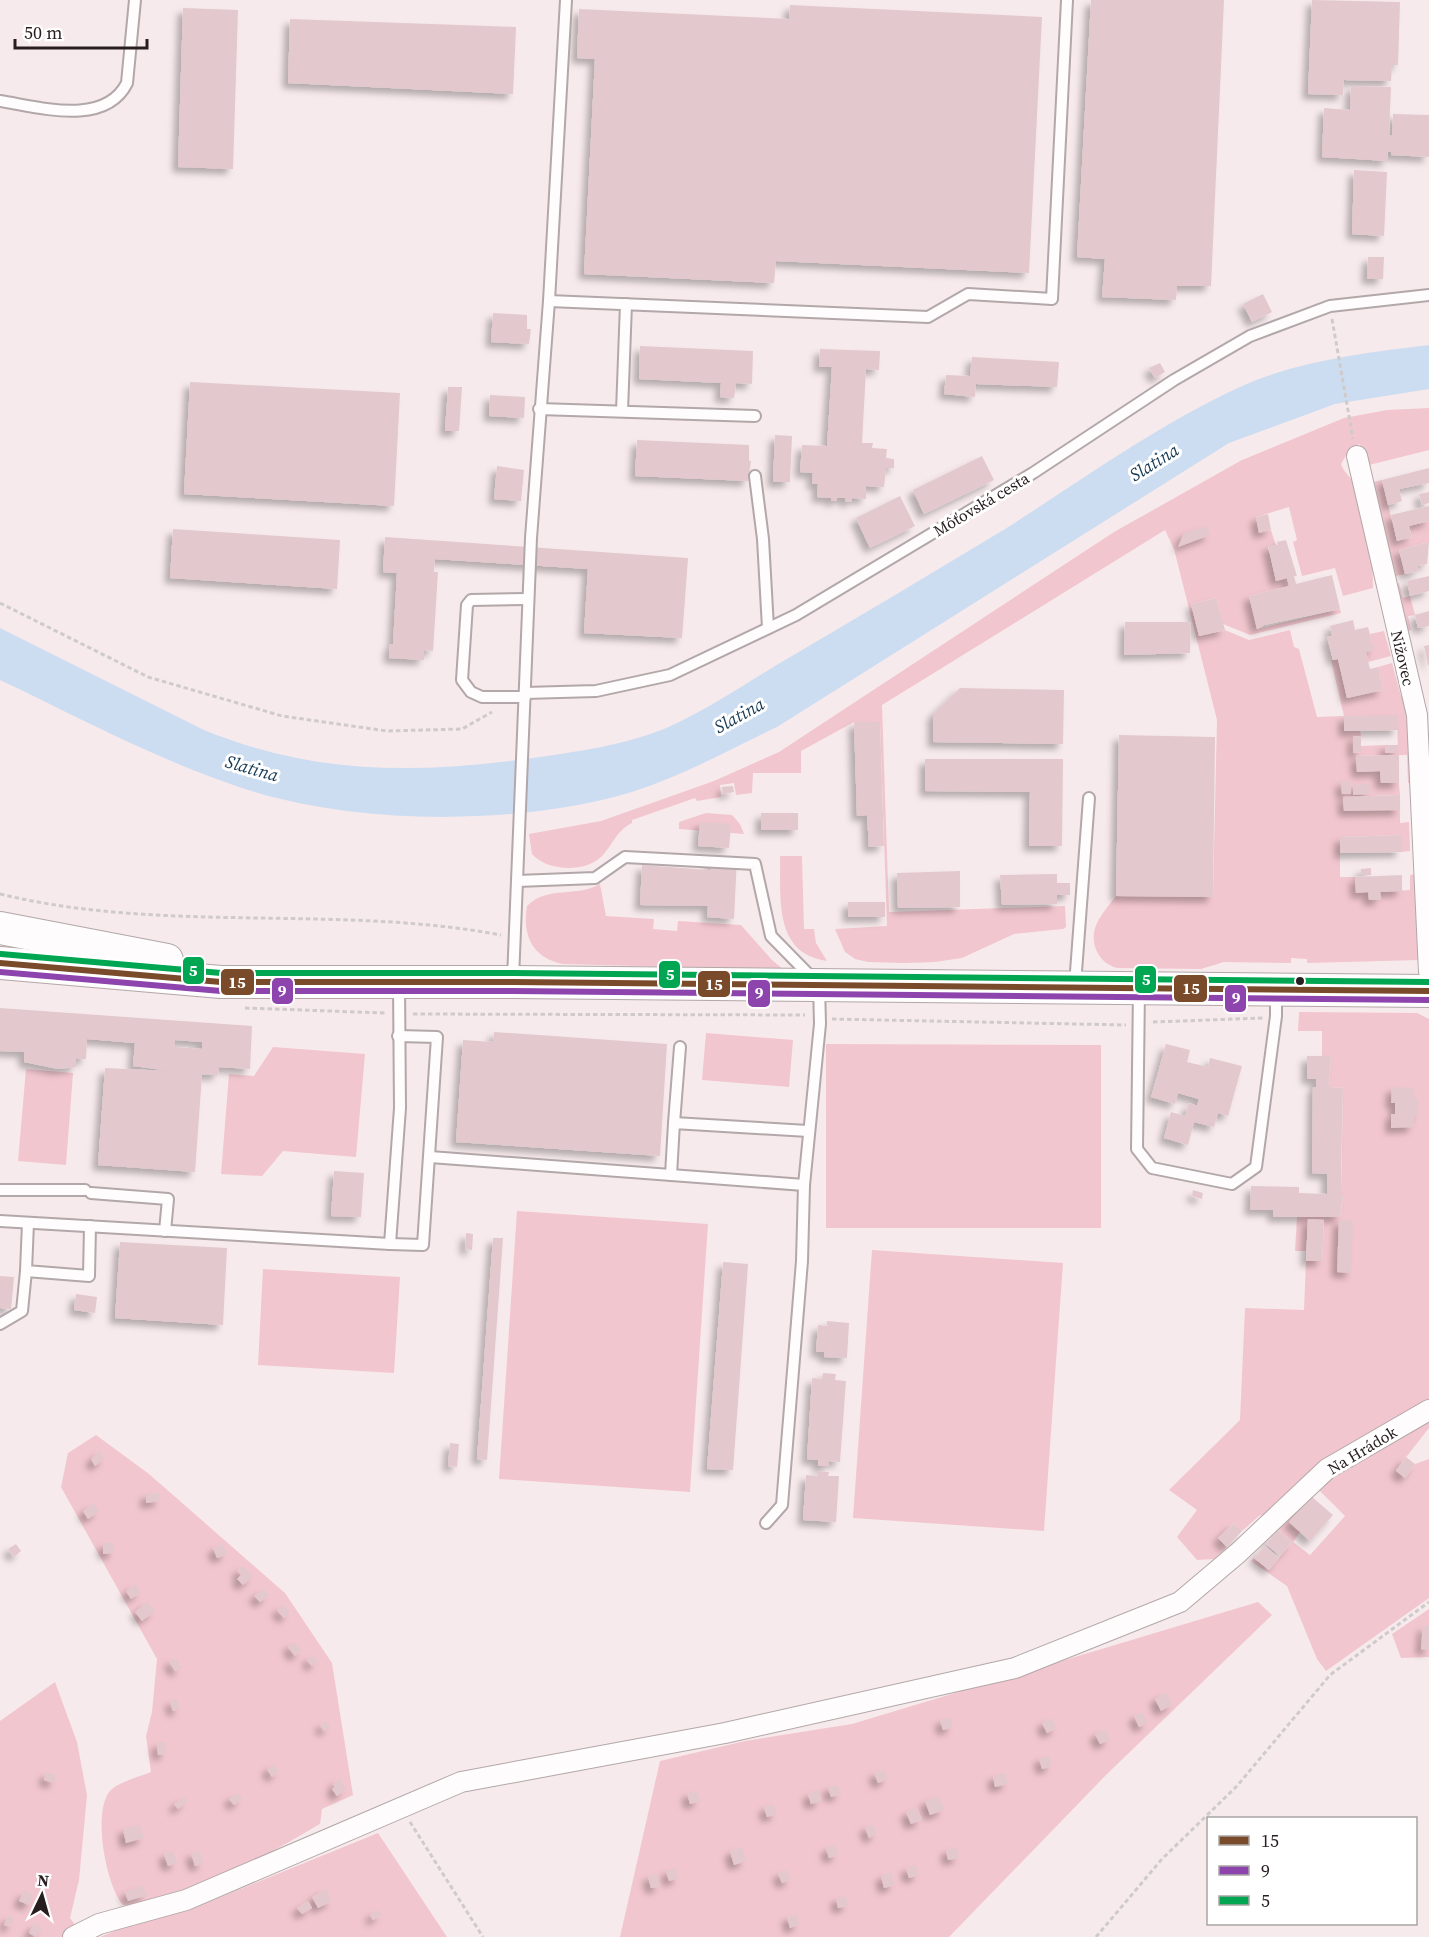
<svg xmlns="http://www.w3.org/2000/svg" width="1429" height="1937" viewBox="0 0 1429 1937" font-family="'Source Serif 4',serif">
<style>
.green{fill:#f2c6ce;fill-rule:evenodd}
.water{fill:#ccddf1}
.building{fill:#e3c9ce;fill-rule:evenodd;filter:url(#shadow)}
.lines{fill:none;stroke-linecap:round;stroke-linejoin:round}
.service-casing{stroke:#b2a7a9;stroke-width:14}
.minor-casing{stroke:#b2a7a9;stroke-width:22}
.primary-casing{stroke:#b2a7a9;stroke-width:34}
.path{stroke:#cfcbcb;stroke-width:3;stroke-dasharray:4.5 3;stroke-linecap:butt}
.service{stroke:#fefcfc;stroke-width:10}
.minor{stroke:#fefcfc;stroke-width:20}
.primary{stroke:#fefcfc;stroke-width:32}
.bus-1-casing{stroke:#fff;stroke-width:10}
.bus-2-casing{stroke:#fff;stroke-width:10}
.bus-3-casing{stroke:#fff;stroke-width:10}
.bus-1{stroke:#7a4b2a;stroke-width:6}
.bus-2{stroke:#8e44ad;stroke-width:6}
.bus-3{stroke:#00a651;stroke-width:6}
.bus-dot{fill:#281d1f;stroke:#fff;stroke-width:2}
.labels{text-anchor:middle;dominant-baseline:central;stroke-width:6;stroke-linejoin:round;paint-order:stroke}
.street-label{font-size:16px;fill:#281d1f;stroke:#fff}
.water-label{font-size:18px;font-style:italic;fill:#163953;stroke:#fff}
.line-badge{stroke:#fff;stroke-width:2}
.badge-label{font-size:16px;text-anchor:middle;font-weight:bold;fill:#fff}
</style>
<defs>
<filter id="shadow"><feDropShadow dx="-5.5" dy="5.5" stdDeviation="3" flood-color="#0004"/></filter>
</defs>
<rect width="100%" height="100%" fill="#f7eaec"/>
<g class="green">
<path d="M1429 408V450L1365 466 1360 444 1351 447 1341 464C1345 475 1353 478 1356 486 1367 518 1373 555 1373 588L1343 596 1335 568 1302 576 1293 542 1297 540 1289 507 1256 517 1259 532 1271 530 1276 546 1270 545 1268 548 1276 581 1287 578 1289 586 1249 596 1257 629 1340 609 1341 613 1250 635 1223 624 1216 598 1191 604 1200 636 1225 630 1249 640 1290 630 1294 647 1299 649 1317 717 1344 716 1331 660 1338 659 1347 698 1383 690 1378 667 1392 663 1401 696 1407 697 1413 783H1408L1407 755 1356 756 1357 772 1380 771 1381 783H1399L1400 795 1343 797 1344 810H1400V823L1409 822 1410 851 1401 852 1400 835 1340 837V877H1355L1356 892H1368L1381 900 1380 892 1410 890V875L1417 874 1419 960 1307 963V959L1291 958V963L1224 962 1201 969 1118 968C1098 964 1088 941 1097 923 1102 913 1110 904 1116 896L1213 897 1217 720 1174 549 1165 530 882 705 889 912 1065 906 1066 927 1063 929 1014 934 962 958 935 962 905 963 868 962 855 959 845 952 835 929 887 926 880 722H854L801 751V773H753L752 793 736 795 734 783 720 785 721 797 697 801 695 798 632 820V823C616 831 613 845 601 857 584 873 547 871 532 854L529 834 601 821 714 781 779 752 1114 532 1242 460 1344 418 1387 410ZM1397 716 1398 753H1385V745L1361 746V752L1353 753V737L1361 736 1360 731H1344Z"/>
<path d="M1382 480 1397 541 1412 537 1409 526 1429 521V542L1399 550 1405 574 1391 577 1368 483Z"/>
<path d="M1399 583 1403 598 1410 596 1415 615 1408 616 1411 630 1405 632 1393 585Z"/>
<path d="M1384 631 1391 656 1368 662 1366 652 1373 650 1370 634Z"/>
<path d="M706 813 732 815 740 824 744 834 679 829V822Z"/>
<path d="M780 856H802L804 929H814L816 943 827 961C773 953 781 898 780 856Z"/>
<path d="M600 884 606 916 654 919 653 929 677 931 678 921 741 925 772 960 784 970 563 964C532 958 522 935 527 906 548 885 576 898 600 884Z"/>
<path d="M1299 1012 1417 1013 1429 1019V1405L1271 1512 1259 1516 1242 1531 1234 1523 1218 1538 1227 1547 1214 1559 1197 1560 1177 1537 1197 1510 1169 1490 1240 1420 1245 1308 1304 1310 1306 1261H1322L1324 1221 1308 1220 1306 1251H1295L1297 1217H1340L1343 1196 1341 1195 1343 1088 1329 1087 1331 1057 1322 1056V1031H1298Z"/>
<path d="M706 1033 793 1040 789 1087 702 1080Z"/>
<path d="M826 1044 1101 1045V1228H826Z"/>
<path d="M273 1047 365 1054 356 1157 283 1151 262 1176 221 1174 229 1074 254 1076Z"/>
<path d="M26 1069 73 1073 66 1165 18 1161Z"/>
<path d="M517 1211 708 1224 690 1492 499 1479Z"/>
<path d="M872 1250 1063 1263 1044 1531 853 1518Z"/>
<path d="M263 1269 400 1277 394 1373 258 1365Z"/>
<path d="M1429 1416V1428L1396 1470 1405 1478 1415 1464 1429 1459V1598L1326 1671 1317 1659 1287 1586 1251 1561 1254 1558 1269 1570 1292 1542 1278 1530 1309 1494 1312 1497 1289 1522 1300 1532 1293 1542 1310 1555 1345 1516 1314 1485Z"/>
<path d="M96 1435 149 1474 285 1593 332 1663 353 1795 322 1809 320 1824C269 1853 182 1908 123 1905 106 1886 92 1812 110 1791 118 1782 139 1777 151 1772L146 1736 152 1712 157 1659 61 1487 68 1453Z"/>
<path d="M1258 1602 1272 1615 1107 1774 949 1937H620L660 1761 745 1741 852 1724Z"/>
<path d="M1429 1609V1657L1401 1658 1392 1634Z"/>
<path d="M55 1682 77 1742 87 1795 79 1880 70 1918 84 1937H0V1721Z"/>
<path d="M378 1833 447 1937H100L156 1914 206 1903Z"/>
</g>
<path class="water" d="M1429 345V389L1335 404 1229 443 777 727C729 750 682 776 632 792 522 825 368 825 258 793 169 766 84 720 0 680V628L204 730C317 776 421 774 540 757 581 751 624 745 664 729 708 710 750 680 792 656 863 614 934 572 1005 529 1082 480 1157 425 1240 387 1299 360 1365 353 1429 345Z"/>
<g class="building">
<path d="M1091 0H1224L1211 286H1177L1176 300 1102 297 1105 259 1077 257Z"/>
<path d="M1312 0 1400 2 1398 65H1392L1391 81 1344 80 1343 95 1308 94Z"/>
<path d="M790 5 1042 17 1029 273 776 261 774 283 584 274 595 59 577 58 579 9 789 19Z"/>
<path d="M183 8 238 10 233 169 178 167Z"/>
<path d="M290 19 516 27 513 94 288 83Z"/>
<path d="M1351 86 1391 87 1389 135 1392 136 1393 114 1429 115V157L1391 155V152H1388V161L1322 157 1324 108 1350 110Z"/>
<path d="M1354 170 1387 172 1384 236 1352 234Z"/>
<path d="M1368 257H1384L1383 279H1367Z"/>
<path d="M1263 294 1272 312 1252 322 1243 304Z"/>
<path d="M493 313 527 315V329H531L529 344 491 342Z"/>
<path d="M640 346 753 351 752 384 736 383 734 398 720 397 721 383 639 379Z"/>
<path d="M820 349 880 351 879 370 866 369 862 443H873L872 448 887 449 886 458 894 459V468H886L884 487 866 486V499L852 498V502L845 501V498H837V501H831V498L817 497 818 484H812L813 473 800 472 802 445 827 446 832 367H819Z"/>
<path d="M972 357 1059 362 1057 387 976 384 975 397 944 394 946 375 970 376Z"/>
<path d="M1160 363 1165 372 1155 378 1149 368Z"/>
<path d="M190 382 400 393 394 506 184 494Z"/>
<path d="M448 387H462L459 431H445Z"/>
<path d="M490 395 525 397 524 418 489 416Z"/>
<path d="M775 435 792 436 790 482H773Z"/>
<path d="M637 440 749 445V461H751L748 481 635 476Z"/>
<path d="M982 456 994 480 924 514 913 490Z"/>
<path d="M497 466 524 470 521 501 494 499Z"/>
<path d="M1429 468V483L1399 489 1402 501 1388 505 1382 480Z"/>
<path d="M1429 492V503L1422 505 1419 494Z"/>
<path d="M900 496 915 526 870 548 856 518Z"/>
<path d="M1429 506V521L1409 526 1412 537 1397 541 1391 515Z"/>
<path d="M1268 514 1271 530 1259 533 1256 517Z"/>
<path d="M1207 526 1210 535 1178 547 1184 533Z"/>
<path d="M173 529 340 540 337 589 170 578Z"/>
<path d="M385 537 688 558 682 638 584 633 588 569 435 559 434 572H438L433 651 424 650V660L389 658 390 644H393L397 573 383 572Z"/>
<path d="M1286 540 1297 576H1294L1296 584 1332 575 1340 609 1264 625 1257 629 1249 596 1289 586 1287 578 1276 581 1268 545H1278L1277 542Z"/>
<path d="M1429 542 1427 564 1417 566 1419 571 1405 574 1399 550Z"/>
<path d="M1429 576V591L1410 596 1407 581Z"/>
<path d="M1216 598 1225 630 1199 636 1191 604Z"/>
<path d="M1429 611V626L1418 628 1415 615Z"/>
<path d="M1353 620 1355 630 1368 627 1374 650 1366 652 1370 669 1378 667 1383 690 1347 698 1338 659 1333 660 1327 637 1332 636 1330 626Z"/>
<path d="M1125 622H1191L1190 653 1124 655Z"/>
<path d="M1429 645V665H1428L1424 646Z"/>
<path d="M960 688 1064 690 1063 744 933 742V714Z"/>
<path d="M1398 715V730L1344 731V716Z"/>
<path d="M854 722H880L884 846 869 847 867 815 857 816Z"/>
<path d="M1119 735 1215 737 1213 897 1116 896Z"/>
<path d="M1353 736H1361V752L1353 753Z"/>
<rect x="1385" y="745" width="13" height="8"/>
<path d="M1399 755V783H1381L1380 771 1357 772 1356 756Z"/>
<path d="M925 759H1063L1062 846H1029L1030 792 925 791Z"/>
<path d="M1341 781H1350L1351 794H1342Z"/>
<path d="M1370 784V794L1353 795 1354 785Z"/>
<path d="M733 786 734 792 723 794 722 787Z"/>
<path d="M1400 795V810L1344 811 1343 797Z"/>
<rect x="761" y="813" width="37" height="17"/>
<path d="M700 822 731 824 729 848 698 846Z"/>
<path d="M1401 835V852L1340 853V837Z"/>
<path d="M711 856 737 858 734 919 707 917 708 906 640 905 642 865 710 870Z"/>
<path d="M1371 868V875H1361V869Z"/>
<path d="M960 871V907L898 908 897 873Z"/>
<path d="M1057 874V883H1070V895H1057V904L1002 905 1000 875Z"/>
<path d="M1402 875V891L1380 892 1381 900H1369L1368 892 1356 893 1355 877Z"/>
<rect x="848" y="902" width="37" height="15"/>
<path d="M0 1008 252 1026 250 1069 219 1067 218 1075 196 1074 202 1075 195 1172 98 1165 105 1068 170 1071 133 1066 135 1043 87 1039 86 1059H76V1067L58 1069 24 1062V1052L0 1051ZM175 1040 202 1042V1049L175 1047Z"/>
<path d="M494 1032 667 1044 660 1156 456 1142 463 1040 493 1042Z"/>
<path d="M1166 1044 1190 1050 1187 1062 1208 1067 1210 1058 1242 1066 1228 1116 1218 1113 1214 1127 1194 1122 1188 1145 1164 1138 1171 1112 1185 1116 1189 1103 1197 1106 1199 1099 1178 1093 1175 1104 1151 1097Z"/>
<path d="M1307 1056H1331L1329 1087 1343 1088 1341 1174V1195H1343L1340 1217H1273V1210H1250L1251 1186 1299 1187V1193L1327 1194V1174L1312 1173 1313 1087H1316V1079H1307Z"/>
<path d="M1392 1087 1414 1088V1098H1418L1417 1117H1414L1413 1127 1391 1128V1114H1395V1103H1391Z"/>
<path d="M334 1171 364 1173 361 1217 331 1216Z"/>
<path d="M1193 1190 1203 1193 1202 1199 1192 1196Z"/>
<path d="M1308 1219 1324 1220 1322 1261H1306Z"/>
<path d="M1339 1220 1353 1221 1351 1273 1337 1272Z"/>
<path d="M466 1233 473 1234 472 1250 465 1249Z"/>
<path d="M493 1238H503L487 1460 477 1459Z"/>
<path d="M120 1242 227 1248 223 1325 115 1318Z"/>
<path d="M723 1262 748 1264 733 1470 707 1469Z"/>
<path d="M0 1276 14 1277 11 1309 0 1308Z"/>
<path d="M76 1294 97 1297 95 1313 74 1310Z"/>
<path d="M827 1321 849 1323 847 1358 824 1357V1352H816L818 1325 827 1326Z"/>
<path d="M823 1373 836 1374 835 1380 846 1381 840 1462 829 1461V1466H818V1460L807 1459 812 1378 822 1379Z"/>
<path d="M450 1443 459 1444 457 1467 448 1466Z"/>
<path d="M100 1451 105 1458 95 1466 91 1459Z"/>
<path d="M1406 1457 1415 1464 1405 1478 1396 1471Z"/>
<path d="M818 1471 829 1472 828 1476H839L836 1522 803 1520 806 1475 818 1476Z"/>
<path d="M159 1493 160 1501 146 1503V1494Z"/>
<path d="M1312 1497 1333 1515 1310 1541 1289 1522Z"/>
<path d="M94 1503 99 1511 88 1519 83 1511Z"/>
<path d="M1234 1523 1242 1531 1227 1547 1218 1538Z"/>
<path d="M1278 1530 1292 1542 1280 1556 1266 1544Z"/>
<path d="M103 1543H114V1553L103 1554Z"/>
<path d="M16 1544 21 1551 14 1557 8 1549Z"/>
<path d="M223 1544 227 1554 217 1558 213 1548Z"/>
<path d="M1265 1546 1279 1558 1269 1570 1254 1558Z"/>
<path d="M244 1566 253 1576 243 1585 237 1579 241 1575 237 1571Z"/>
<path d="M136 1584 141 1592 131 1599 126 1591Z"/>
<path d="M264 1589 269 1595 260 1602 254 1596Z"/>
<path d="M148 1602 155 1611 142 1621 135 1612Z"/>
<path d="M283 1605 290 1612 284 1618 277 1610Z"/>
<path d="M1423 1626H1429V1650L1421 1649Z"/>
<path d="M294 1642 302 1650 295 1656 288 1647Z"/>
<path d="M313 1655 318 1661 312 1666 307 1660Z"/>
<path d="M176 1658 181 1668 175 1671 169 1661Z"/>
<path d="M1166 1692 1173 1704 1161 1711 1155 1699Z"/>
<path d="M177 1699 180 1709 173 1711 170 1701Z"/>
<path d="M1142 1712 1148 1723 1139 1727 1134 1716Z"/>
<path d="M950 1717 953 1727 943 1730 940 1720Z"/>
<path d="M1052 1718 1057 1728 1047 1733 1042 1723Z"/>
<path d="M326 1721 330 1727 324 1731 320 1725Z"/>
<path d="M1106 1729 1110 1740 1100 1744 1095 1734Z"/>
<path d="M165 1742 166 1754 158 1755 157 1743Z"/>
<path d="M1049 1756 1052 1766 1042 1769 1039 1758Z"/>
<path d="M274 1764 279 1771 272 1777 267 1769Z"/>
<path d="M884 1770 888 1779 878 1783 874 1773Z"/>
<path d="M46 1772 56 1775 54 1783 44 1780Z"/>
<path d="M1005 1773 1008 1784 995 1787 993 1776Z"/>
<path d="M339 1779 346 1789 337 1796 332 1789 335 1787 333 1784Z"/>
<path d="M838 1785 841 1794 831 1797 828 1787Z"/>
<path d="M818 1790 821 1801 811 1804 808 1794Z"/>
<path d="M697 1791 700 1801 690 1804 687 1793Z"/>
<path d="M238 1793 242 1799 234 1805 229 1799Z"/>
<path d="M939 1796 944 1810 930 1815 925 1801Z"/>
<path d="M185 1797 187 1801 178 1809 174 1804Z"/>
<path d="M774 1804 777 1814 767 1817 764 1807Z"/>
<path d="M917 1808 922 1820 911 1824 906 1812Z"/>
<path d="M873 1824 877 1834 869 1838 865 1827Z"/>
<path d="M140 1825 144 1838 126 1843 123 1829Z"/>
<path d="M835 1845 838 1855 829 1858 826 1848Z"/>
<path d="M742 1847 746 1861 734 1865 730 1851Z"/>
<path d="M956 1847 959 1858 948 1860 946 1850Z"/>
<path d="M173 1851 177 1863 168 1866 164 1854Z"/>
<path d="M200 1851 203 1864 195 1866 191 1853Z"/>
<path d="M916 1865 919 1875 909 1878 906 1868Z"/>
<path d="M676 1868 679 1878 669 1881 666 1871Z"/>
<path d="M787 1870 791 1880 782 1883 778 1873Z"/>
<path d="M891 1872 895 1885 884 1888 881 1876Z"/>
<path d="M657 1874 660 1887 651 1888 648 1876Z"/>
<path d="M143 1886 147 1895 128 1901 125 1892Z"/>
<path d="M326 1889 332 1901 318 1908 312 1897Z"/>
<path d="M24 1891 33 1895 29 1905 19 1901Z"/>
<path d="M846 1896 848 1906 838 1908 836 1898Z"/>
<path d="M308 1901 312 1908 302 1914 297 1908Z"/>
<path d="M378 1910 382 1915 373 1920 370 1915Z"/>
<path d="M797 1914 799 1925 790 1928 787 1917Z"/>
<path d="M9 1915 14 1918 10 1927 4 1925Z"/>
<path d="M35 1923 42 1928 36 1937 29 1933Z"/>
</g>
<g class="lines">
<defs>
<g id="service">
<path d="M0 101C39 107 105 127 127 83L135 0"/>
<path d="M549 301 928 317 968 294 1052 299 1067 0"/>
<path d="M539 409 755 416"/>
<path d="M622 411 626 304"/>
<path d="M755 476 763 539 768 628"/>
<path d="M525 693 596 691 670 675 796 615 1033 473 1174 380 1250 336 1330 306 1429 295"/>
<path d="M525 697H482L471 692 462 680 467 605 471 600 528 599"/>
<path d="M517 881 595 878 625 857 755 864 771 936 819 985 820 1024 804 1185 802 1261 782 1505 766 1523"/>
<path d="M513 979 531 538 549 301 566 0"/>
<path d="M1075 985 1089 798"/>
<path d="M1139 990 1137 1149 1152 1168 1232 1184 1256 1167 1276 1016V993"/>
<path d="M674 1123 680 1047"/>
<path d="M430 1157 804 1185"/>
<path d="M671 1175 674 1123 808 1131"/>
<path d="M0 1190H85"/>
<path d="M91 1193 168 1199 165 1231"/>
<path d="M0 1221 390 1244 400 1108 399 984"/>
<path d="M28 1223 26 1271 89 1276 90 1226"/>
<path d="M390 1244 423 1245 437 1037 398 1036"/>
<path d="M0 1324 22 1311 26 1271"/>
</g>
<g id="minor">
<path d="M1357 456 1417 715 1429 972"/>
<path d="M73 1937 99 1924 186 1900 461 1782 725 1733 1015 1668 1180 1602 1238 1553 1327 1469 1429 1410"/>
</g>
<g id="primary">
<path d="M0 928 167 960"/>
<path d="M0 963 221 982H513L1429 991"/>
</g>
</defs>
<use href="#service" class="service-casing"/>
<use href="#minor" class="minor-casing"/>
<use href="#primary" class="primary-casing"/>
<g class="path">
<path d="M1332 319 1353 439"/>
<path d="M0 603 148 677 282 716 387 731 462 729 492 712"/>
<path d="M0 894C164 934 336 904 501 935"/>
<path d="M245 1008 385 1013"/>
<path d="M413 1014 805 1015"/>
<path d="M832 1019 1126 1025"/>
<path d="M1153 1022 1263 1018"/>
<path d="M410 1822 483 1937"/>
<path d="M1096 1937 1162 1859 1237 1786 1330 1675 1429 1602"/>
</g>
<use href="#service" class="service"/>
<use href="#minor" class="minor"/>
<use href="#primary" class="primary"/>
<defs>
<path id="bus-1" d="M0 963 221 982H513L1429 991"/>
<path id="bus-2" d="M0 972 221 991H513L1429 1000"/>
<path id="bus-3" d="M1 954 221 973H513L1429 982"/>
</defs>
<use href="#bus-1" class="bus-1-casing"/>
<use href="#bus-2" class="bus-2-casing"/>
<use href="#bus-3" class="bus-3-casing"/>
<use href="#bus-1" class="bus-1"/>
<use href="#bus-2" class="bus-2"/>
<use href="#bus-3" class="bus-3"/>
</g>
<circle class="bus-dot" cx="1300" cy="981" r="5"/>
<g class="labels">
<g class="street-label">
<text transform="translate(981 504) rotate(-31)">Môťovská cesta</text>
<text transform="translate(1403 658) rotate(77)">Nižovec</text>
<text transform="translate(1362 1450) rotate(-31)">Na Hrádok</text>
</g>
<g class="water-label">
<text transform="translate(1154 462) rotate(-32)">Slatina</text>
<text transform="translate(739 715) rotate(-29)">Slatina</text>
<text transform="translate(252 768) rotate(16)">Slatina</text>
</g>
</g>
<g class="line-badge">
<rect x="182" y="956" width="23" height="29" rx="6" fill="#00a651"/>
<rect x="658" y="960" width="23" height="29" rx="6" fill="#00a651"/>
<rect x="1134" y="965" width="23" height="29" rx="6" fill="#00a651"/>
<rect x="220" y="968" width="35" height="28" rx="6" fill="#7a4b2a"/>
<rect x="697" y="970" width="34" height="28" rx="6" fill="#7a4b2a"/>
<rect x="1173" y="974" width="35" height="29" rx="6" fill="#7a4b2a"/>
<rect x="271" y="977" width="23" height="28" rx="6" fill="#8e44ad"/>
<rect x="747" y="979" width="24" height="29" rx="6" fill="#8e44ad"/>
<rect x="1224" y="984" width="23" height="29" rx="6" fill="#8e44ad"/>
</g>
<g class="badge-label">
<text x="193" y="976">5</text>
<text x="670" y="980">5</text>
<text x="1146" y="985">5</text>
<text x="237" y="988">15</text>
<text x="714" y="990">15</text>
<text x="1191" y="994">15</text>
<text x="282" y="997">9</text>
<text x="759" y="999">9</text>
<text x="1236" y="1004">9</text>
</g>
<rect x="1207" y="1817" width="210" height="108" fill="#ffffff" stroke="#a9a5a5" stroke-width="1.5"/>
<rect x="1219" y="1836" width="30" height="9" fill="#7a4b2a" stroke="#a9a5a5" stroke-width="1.5"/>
<text x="1261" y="1847" font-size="18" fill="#281d1f">15</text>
<rect x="1219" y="1866" width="30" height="9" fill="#8e44ad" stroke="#a9a5a5" stroke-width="1.5"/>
<text x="1261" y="1877" font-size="18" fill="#281d1f">9</text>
<rect x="1219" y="1896" width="30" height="9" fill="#00a651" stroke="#a9a5a5" stroke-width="1.5"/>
<text x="1261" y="1907" font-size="18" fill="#281d1f">5</text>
<g transform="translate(42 1895) rotate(5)" stroke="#ffffff" stroke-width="4.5" paint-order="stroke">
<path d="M0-4.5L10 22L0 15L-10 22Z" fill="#281d1f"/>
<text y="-9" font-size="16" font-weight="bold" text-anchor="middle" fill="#281d1f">N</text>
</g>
<path d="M15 39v9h132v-9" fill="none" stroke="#281d1f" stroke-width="3"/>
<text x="24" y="39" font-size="18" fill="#281d1f" stroke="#ffffff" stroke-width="4.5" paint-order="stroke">50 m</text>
</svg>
